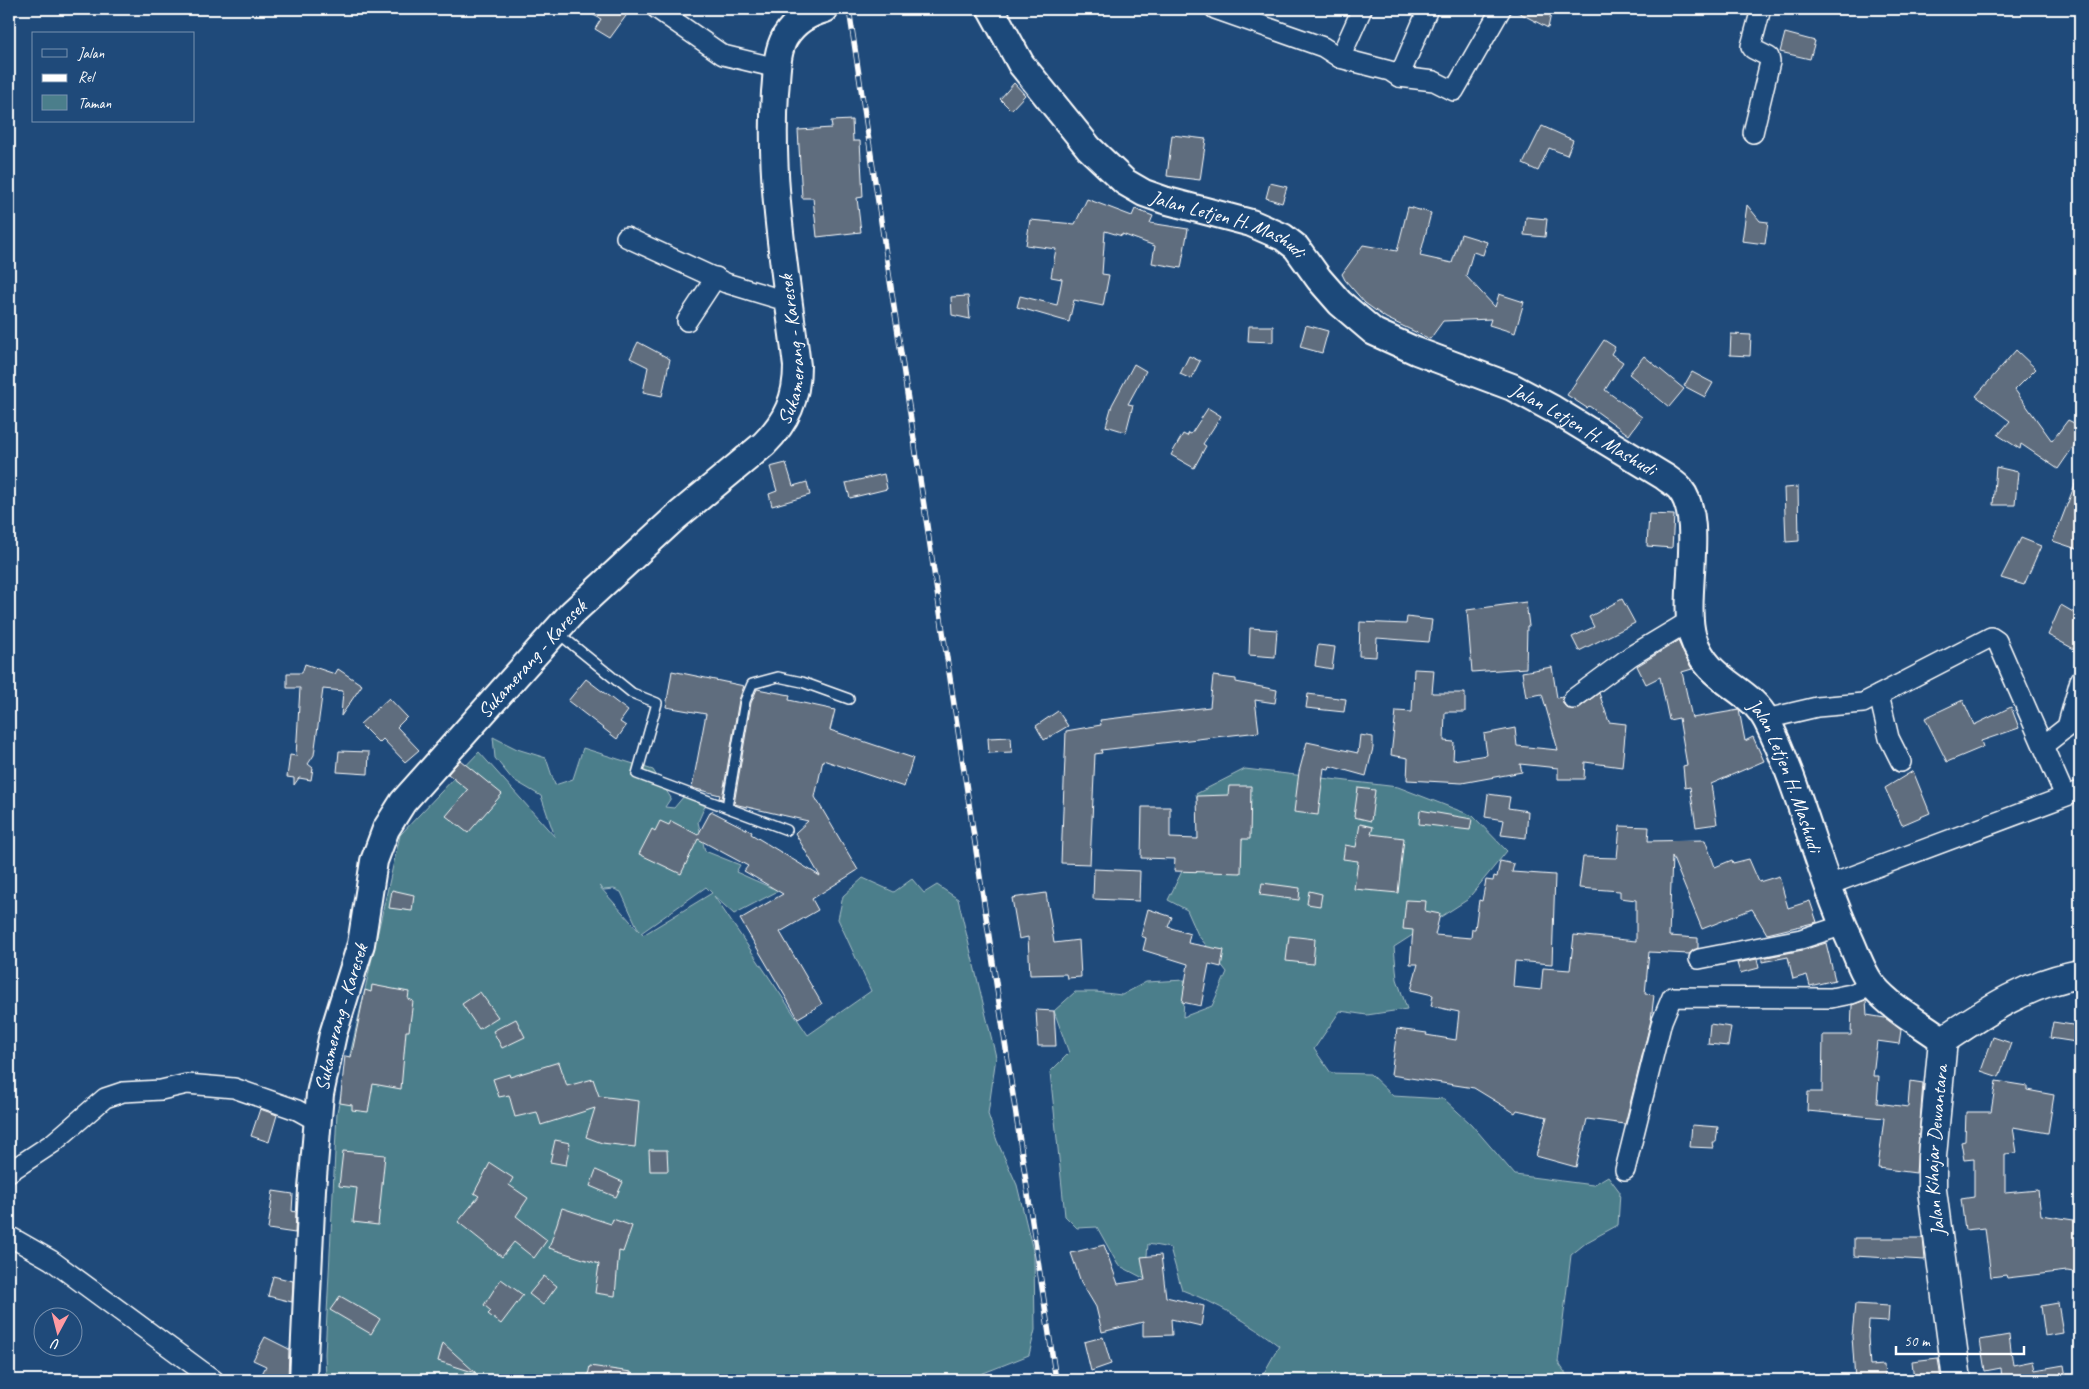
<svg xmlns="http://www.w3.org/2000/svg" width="2089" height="1389" viewBox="0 0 2089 1389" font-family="Caveat,sans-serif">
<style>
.green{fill:#4b7e8b;stroke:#a5bec5;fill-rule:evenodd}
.building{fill:#5e6d7e;stroke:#fff}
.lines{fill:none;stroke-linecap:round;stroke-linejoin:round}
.lane-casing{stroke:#fff;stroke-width:12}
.street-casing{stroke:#fff;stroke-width:22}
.secondary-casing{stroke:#fff;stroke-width:30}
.primary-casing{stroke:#fff;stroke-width:31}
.lane{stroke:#1f4a7a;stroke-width:9}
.street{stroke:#1f4a7a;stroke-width:19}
.secondary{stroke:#1f4a7a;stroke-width:26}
.primary{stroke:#1f4a7a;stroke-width:28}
.rail-casing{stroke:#fff;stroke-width:5.5}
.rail{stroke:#1f4a7a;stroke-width:4;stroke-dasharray:11;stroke-linecap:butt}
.labels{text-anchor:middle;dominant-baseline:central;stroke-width:5;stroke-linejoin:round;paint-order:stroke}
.street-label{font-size:20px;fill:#fff;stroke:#1f4a7a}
</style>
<rect width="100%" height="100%" fill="#1f4a7a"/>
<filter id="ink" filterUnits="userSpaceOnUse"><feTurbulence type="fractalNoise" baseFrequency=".02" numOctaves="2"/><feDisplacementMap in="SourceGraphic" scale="10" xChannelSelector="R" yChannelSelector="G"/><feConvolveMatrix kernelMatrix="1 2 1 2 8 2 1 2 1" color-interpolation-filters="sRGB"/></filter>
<g filter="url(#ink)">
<g class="green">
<path d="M493 737 517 749 546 758 555 785 573 779 583 748 653 770 671 798 665 807 674 808 684 796 705 806 698 822 705 851 740 865 736 872 772 888 793 872 805 877 734 914 714 896 808 1035 871 991 838 919 843 896 863 878 894 892 912 879 924 893 937 885 958 899 996 1057 988 1114 997 1141 1017 1185 1034 1255 1035 1330 1029 1355 966 1380H326L325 1354 337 1112 400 835 479 752 555 837 541 796 512 779 495 758ZM599 886 604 890 614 889 621 892 639 931ZM706 887 712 893 643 935 641 933Z"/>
<path d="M1245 769 1398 787 1473 816 1507 851 1467 900 1394 947 1397 979 1407 1009 1367 1015 1340 1011 1314 1049 1331 1073 1370 1074 1393 1096 1444 1099 1471 1124 1515 1175 1593 1185 1608 1176 1620 1192 1618 1225 1587 1242 1571 1255 1558 1362 1570 1380H1260L1279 1346C1250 1323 1217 1303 1182 1290L1170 1248 1148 1244 1145 1279 1118 1265 1097 1227 1077 1228 1065 1216 1050 1072 1069 1053 1054 1011 1075 992H1096L1122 995 1146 982 1185 980 1183 1017 1212 1006 1227 972 1198 935 1187 910 1168 900 1203 828 1196 794Z"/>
</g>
<g class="building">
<path d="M582 9H631L610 38 595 29 601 19Z"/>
<path d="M1512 9H1552L1548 28Z"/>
<path d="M1785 33 1815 41 1810 59 1780 52Z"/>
<path d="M1014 83 1025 95 1011 110 1000 99Z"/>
<path d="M852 120 853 141H860L863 197 857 198 861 232 817 237 813 198H802L798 130 832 128 831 121Z"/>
<path d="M1542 126 1573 140 1567 155 1549 148 1538 171 1523 164Z"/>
<path d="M1172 135 1206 139 1200 180 1167 176Z"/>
<path d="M1270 183 1287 187 1282 203 1266 198Z"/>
<path d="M1087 199 1132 216 1135 209 1153 216 1150 223 1188 229 1181 268 1152 263 1155 246 1122 234V236L1105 231 1102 274 1109 275 1103 306 1074 300 1069 322 1017 307 1020 296 1057 305 1062 279 1051 277 1056 249 1026 245 1030 220 1075 224Z"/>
<path d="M1747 205 1760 221 1768 222 1765 244 1742 241Z"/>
<path d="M1408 207 1431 213 1420 256 1452 263 1461 234 1487 242 1483 255 1473 252 1466 276 1495 307 1499 294 1524 302 1515 333 1489 325 1491 319 1443 321 1430 339 1386 318 1365 303 1345 280 1342 274 1363 245 1397 251Z"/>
<path d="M1526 217 1547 219 1545 237 1524 235Z"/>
<path d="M968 296 970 319 952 315 951 297Z"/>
<path d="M1306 325 1328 331 1322 353 1300 347Z"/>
<path d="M1249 326H1273V342L1248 341Z"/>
<path d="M1731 334 1751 335 1750 356 1730 355Z"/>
<path d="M1604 340 1615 347 1611 354 1623 362 1605 390 1642 417 1629 435 1589 406 1587 408 1567 395Z"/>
<path d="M638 342 670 359 662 396 643 392 648 367 630 358Z"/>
<path d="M2016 350 2036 369 2015 390 2052 441 2068 420 2080 426V437L2058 469 2021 444 2020 449 1998 435 2010 421 1976 396Z"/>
<path d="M1189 356 1200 361 1191 379 1180 374Z"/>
<path d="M1644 356 1684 389 1669 407 1629 374Z"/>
<path d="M1134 364 1146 371 1128 404 1133 405 1126 432 1106 426 1112 405Z"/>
<path d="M1692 372 1713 383 1705 397 1684 386Z"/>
<path d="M1208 408 1221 416 1203 444 1206 446 1194 468 1171 455 1183 434 1187 436 1189 433 1191 434Z"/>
<path d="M786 463 793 486 807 482 810 495 772 506 769 494 777 491 770 467Z"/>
<path d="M1996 467 2018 472 2015 505H1993Z"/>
<path d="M884 474 887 489 850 498 846 483Z"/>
<path d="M2079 474H2080V550L2053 541Z"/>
<path d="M1798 487 1799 541 1786 542 1784 488Z"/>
<path d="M1649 514 1674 515 1672 548 1647 546Z"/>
<path d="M2021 538 2041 546 2024 585 2001 578Z"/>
<path d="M1622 599 1635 623 1579 651 1572 637 1594 627 1589 617Z"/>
<path d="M1526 602 1529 626H1527L1526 668 1472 672 1467 610Z"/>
<path d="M2061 605 2080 616V636L2074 649 2048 635Z"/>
<path d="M1407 617 1432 620 1429 642 1377 638 1376 657 1359 656 1360 622 1406 624Z"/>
<path d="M1250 628 1277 630 1275 657 1249 655Z"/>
<path d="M1678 641 1692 669 1682 672 1692 718 1739 710 1745 741 1753 737 1764 761 1711 784 1717 824 1696 827 1690 787 1685 788 1683 766 1687 765 1679 718 1669 720 1660 677 1646 684 1637 666Z"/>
<path d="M1318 645 1335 647 1332 669 1315 666Z"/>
<path d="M305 664 335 674 338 669 362 685 341 716 343 691 323 689 314 755 308 764 313 768 311 780 299 778 294 785V778L287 777 290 755 296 756 300 688H287V673H302Z"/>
<path d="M1552 667 1557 698 1562 697 1564 705 1568 709 1579 708 1599 693 1609 722 1626 724 1622 767 1585 762 1584 779H1558V768L1520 764 1522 772 1462 783 1407 780 1408 758 1391 755 1396 711 1412 712 1414 669 1434 670 1432 693H1465V712H1445L1444 741 1454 742 1453 760 1487 755 1484 734 1515 728 1517 746 1558 750 1542 694 1526 697 1522 672Z"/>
<path d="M672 671 744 686 739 700 722 799 719 798 720 795 692 788 706 714 666 707Z"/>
<path d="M1213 676 1236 679V682L1277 690 1275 703 1255 700 1259 732 1101 750 1102 753 1095 754 1090 864 1061 863 1066 731 1101 725 1100 720 1210 707Z"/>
<path d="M586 679 628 711 620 722 626 726 617 739 568 701Z"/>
<path d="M757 689 790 695 789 700 835 710 830 730 913 758 904 787 823 760 815 797 858 870 812 899 818 910 780 932 822 1004 798 1018 740 919 783 894 744 871 748 866 698 839 681 874 639 854 652 829 655 831 660 821 669 825 671 821 698 835 711 811 752 832 751 834 820 876 795 833 808 821 734 804 751 703Z"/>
<path d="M1308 694 1346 699 1344 712 1306 708Z"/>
<path d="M389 698 407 717 397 727 419 750 405 762 383 739 379 743 360 724Z"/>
<path d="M1963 700 1974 725 2011 707 2019 728 1981 741 1983 747 1947 762 1925 718Z"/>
<path d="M1058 711 1068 726 1044 740 1036 726Z"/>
<path d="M1360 735 1373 737V748L1366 776 1330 766 1329 769 1324 768 1318 815 1294 812 1299 772 1307 742 1358 753Z"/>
<path d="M1011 737 1012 752 989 753 988 738Z"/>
<path d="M339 751 369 752 368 774 337 772Z"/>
<path d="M460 760 502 794 468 833 446 816 468 790 448 774Z"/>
<path d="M1913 771 1930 813 1902 825 1885 788Z"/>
<path d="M1229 786H1251L1250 839H1242L1241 873 1174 871 1175 859 1141 858 1142 807H1170V838L1198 839 1197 796 1228 795Z"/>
<path d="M1358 788 1375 790 1371 821 1354 817Z"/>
<path d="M1488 794 1510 797 1508 808 1528 811 1526 838 1501 835 1504 820 1485 817Z"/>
<path d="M1420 810 1472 819 1470 830 1419 824Z"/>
<path d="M1360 824 1373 827 1371 834 1404 838 1398 893 1354 889 1358 861 1343 859 1345 845 1356 847Z"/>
<path d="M1620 826 1649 827 1648 841 1705 840 1715 867 1732 860 1733 863 1749 859 1759 882 1779 876 1788 908 1810 901 1817 922 1767 934 1752 909 1702 929 1672 856 1669 936 1698 938V948L1689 954 1649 952 1645 994 1654 995 1651 1020 1625 1124 1587 1119 1576 1167 1536 1156 1547 1117 1517 1110 1515 1113 1474 1088 1391 1075 1397 1029 1427 1033 1426 1035 1456 1040 1459 1012 1431 1006 1433 995 1411 990 1418 964H1410L1413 930 1403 929 1406 900 1426 901 1425 911 1440 914 1435 935 1471 938 1472 929H1475L1479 900 1482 901 1486 880 1493 881 1494 876 1497 877 1500 861 1514 864 1512 872 1555 875 1552 964 1515 961 1513 987 1541 990 1543 968 1570 970 1574 935 1636 941V900L1620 898V891L1579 888 1583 857 1617 858Z"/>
<path d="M1094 869 1140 871 1139 901 1093 899Z"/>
<path d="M1262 883 1300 888 1299 900 1260 895Z"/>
<path d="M392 890 414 895 412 911 389 908Z"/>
<path d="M1309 891 1322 894 1320 906 1307 904Z"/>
<path d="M1046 893 1054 943 1079 940 1081 977 1067 978 1066 974 1030 975 1028 937 1019 939 1012 898Z"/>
<path d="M1148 909 1172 917 1168 927 1190 934 1188 943 1224 950 1221 967 1209 964 1201 1006 1182 1002 1188 964 1143 950 1146 938 1141 936Z"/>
<path d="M1289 936 1315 939 1313 964 1286 961Z"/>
<path d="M1826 943 1835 980 1810 986 1807 975 1793 979 1788 957 1762 962V958L1803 950Z"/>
<path d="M1757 959 1759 968 1740 973 1737 963Z"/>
<path d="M372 985 409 992 408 999 413 1001 409 1031H406L401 1089 373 1084 368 1112 352 1110V1105L340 1103 345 1056 351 1057 365 990 371 992Z"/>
<path d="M480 992 498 1017 479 1029 462 1004Z"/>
<path d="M1866 1000 1867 1015 1885 1018 1901 1030 1899 1044 1877 1041 1873 1076H1879L1877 1103 1908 1107 1910 1081 1923 1083 1916 1173 1878 1168 1884 1118 1807 1111 1808 1092H1822L1823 1035H1851L1852 1005Z"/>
<path d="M1036 1010 1054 1011 1056 1046H1038Z"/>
<path d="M516 1019 525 1037 502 1048 493 1031Z"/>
<path d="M2053 1022 2079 1026 2076 1042 2050 1038Z"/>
<path d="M1710 1024 1731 1027 1728 1046 1708 1044Z"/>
<path d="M1993 1037 2011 1043 1999 1077 1981 1071Z"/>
<path d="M559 1062 567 1086 593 1079 599 1096 639 1101 635 1147 602 1143 586 1137 595 1108 541 1125 537 1112 515 1117 509 1095 499 1097 493 1079 509 1074 510 1077Z"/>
<path d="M1996 1081 2027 1086V1090L2054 1095 2048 1133 2013 1127 2017 1153 2005 1154V1193L2038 1190 2041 1215 2080 1221V1273L2067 1271 2007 1278 2006 1275 1991 1277 1985 1228 1965 1230 1961 1199 1974 1197V1159L1964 1160 1961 1142 1965 1141 1966 1112H1991Z"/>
<path d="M260 1109 277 1115 269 1142 251 1136Z"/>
<path d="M1692 1125 1718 1127 1716 1142H1712L1713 1148 1690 1147Z"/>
<path d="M555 1140 570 1143 566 1165 550 1162Z"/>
<path d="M649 1150H667L668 1171H650Z"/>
<path d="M343 1151 385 1155 378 1225 353 1222 357 1188 339 1186Z"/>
<path d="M490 1163 513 1178 509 1185 528 1198 516 1216 547 1240 534 1258 514 1242 502 1257 458 1222 479 1196 474 1193Z"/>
<path d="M596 1170 623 1182 616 1197 590 1186Z"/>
<path d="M273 1191 293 1194 292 1211 296 1212 295 1233 268 1229Z"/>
<path d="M562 1208 611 1224 613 1219 632 1226 623 1252 619 1251 615 1296 595 1293 599 1264 549 1248Z"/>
<path d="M1854 1238H1923L1925 1260 1854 1256Z"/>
<path d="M1104 1245 1118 1284 1145 1280 1141 1257 1161 1255 1166 1297 1204 1306 1201 1326 1171 1319 1172 1335 1143 1336V1322L1102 1332 1096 1307 1081 1282 1071 1253Z"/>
<path d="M273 1276 293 1281 292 1302 268 1296Z"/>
<path d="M544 1276 557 1286 543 1305 529 1294Z"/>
<path d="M501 1279 523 1295 501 1324 488 1314 491 1311 484 1305Z"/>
<path d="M340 1296 380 1319 371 1334 330 1310Z"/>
<path d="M2058 1303 2063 1333 2045 1336 2041 1306Z"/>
<path d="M1855 1304 1889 1306 1888 1322 1869 1321 1868 1337 1870 1366 1884 1365 1885 1379 1855 1380 1852 1336Z"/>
<path d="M2009 1335 2013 1365 2033 1361 2035 1370 2064 1365 2066 1378 2053 1380H2002L2001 1368 1985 1371 1980 1340Z"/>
<path d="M265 1337 289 1349 288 1380H259L266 1366 253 1360Z"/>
<path d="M1103 1337 1111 1364 1091 1371 1084 1342Z"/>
<path d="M443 1343 476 1373 438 1361Z"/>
<path d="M1938 1358 1941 1380H1914L1912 1361Z"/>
<path d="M590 1366 631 1372V1380H587Z"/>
</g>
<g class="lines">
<defs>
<g id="lane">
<path d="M558 633 632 693 657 703 637 774 787 830"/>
<path d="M727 807 745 701 752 684 778 677 802 682 849 699"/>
</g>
<g id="street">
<path d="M657 9 723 55 777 68"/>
<path d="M1215 9 1323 47 1340 58 1390 71 1399 77 1434 81 1454 91 1501 9"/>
<path d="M1340 58 1362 9"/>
<path d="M1399 77 1428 9"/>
<path d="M1753 133 1770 62 1769 57 1753 49 1751 46 1761 9"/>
<path d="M626 237 726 283 789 302"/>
<path d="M687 321 716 277"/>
<path d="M1879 695 1889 738 1901 762"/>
<path d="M1573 699 1631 656 1691 620"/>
<path d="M1766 719 1817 707 1863 703 1991 637 1997 641 2065 796"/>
<path d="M2044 745 2067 727 2080 680"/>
<path d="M1826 886 2080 791"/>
<path d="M1699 959 1801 939 1844 925"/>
<path d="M1625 1170 1662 1021 1672 997 1831 998 1851 994 1872 986"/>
<path d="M9 1172 53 1143 105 1098 123 1092 161 1090 187 1084 234 1088 297 1110 317 1121"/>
<path d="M9 1236 51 1260 214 1380"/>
</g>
<g id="secondary">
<path id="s1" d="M991 9 1021 64 1089 148 1125 182 1144 193 1164 200 1251 223 1283 237 1296 247 1319 279 1340 303 1374 332 1416 351 1512 387 1553 409 1665 477C1670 481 1676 484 1680 489 1706 520 1681 598 1693 638 1708 684 1748 685 1767 721 1802 791 1817 869 1850 940 1857 955 1863 975 1874 987 1893 1009 1920 1023 1943 1040"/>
<path id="s2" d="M303 1380 312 1189 320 1094 333 1034 361 944 374 861 386 829 403 802 572 613 676 517 764 444C787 421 797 398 797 366 786 275 769 185 775 92 777 74 776 53 785 37 795 21 808 14 825 9"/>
</g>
<g id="primary">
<path id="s3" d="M1957 1380 1932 1190V1156L1943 1040C1988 1010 2026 984 2080 974"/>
</g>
</defs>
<use href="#lane" class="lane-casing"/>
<use href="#street" class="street-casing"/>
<use href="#secondary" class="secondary-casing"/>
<use href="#primary" class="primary-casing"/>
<use href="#lane" class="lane"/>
<use href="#street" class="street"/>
<use href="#secondary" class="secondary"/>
<use href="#primary" class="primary"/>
<defs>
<path id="rail" d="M849 9 1056 1380"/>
</defs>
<use href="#rail" class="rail-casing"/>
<use href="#rail" class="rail"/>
</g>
</g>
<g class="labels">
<g class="street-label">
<text stroke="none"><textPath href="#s1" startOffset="332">Jalan Letjen H. Mashudi</textPath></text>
<text stroke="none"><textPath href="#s2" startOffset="1205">Sukamerang - Karesek</textPath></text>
<text stroke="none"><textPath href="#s1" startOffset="752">Jalan Letjen H. Mashudi</textPath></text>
<text stroke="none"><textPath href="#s2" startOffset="785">Sukamerang - Karesek</textPath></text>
<text stroke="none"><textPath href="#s1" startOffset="1188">Jalan Letjen H. Mashudi</textPath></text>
<text stroke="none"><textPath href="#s2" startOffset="366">Sukamerang - Karesek</textPath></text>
<text stroke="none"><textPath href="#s3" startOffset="231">Jalan Kihajar Dewantara</textPath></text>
</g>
</g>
<rect width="2089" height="1389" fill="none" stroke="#1f4a7a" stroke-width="30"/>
<rect x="15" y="15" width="2059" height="1359" fill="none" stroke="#fff" stroke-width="2" filter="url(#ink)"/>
<rect x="32" y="32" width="162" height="90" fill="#1f4a7a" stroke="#7992af"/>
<rect x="42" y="49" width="25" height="8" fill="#1f4a7a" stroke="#7992af"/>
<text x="78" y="58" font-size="15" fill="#ffffff">Jalan</text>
<rect x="42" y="74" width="25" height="8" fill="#ffffff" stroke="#7992af"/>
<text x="78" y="82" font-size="15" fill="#ffffff">Rel</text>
<rect x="42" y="95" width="25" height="15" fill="#4b7e8b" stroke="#7992af"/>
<text x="78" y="108" font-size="15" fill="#ffffff">Taman</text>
<g transform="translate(58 1332) rotate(187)"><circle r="24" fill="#1f4a7a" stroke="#7992af"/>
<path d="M0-4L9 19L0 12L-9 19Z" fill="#ff9aa2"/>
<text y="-8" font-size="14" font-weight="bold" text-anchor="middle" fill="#ffffff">U</text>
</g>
<path d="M1896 1346v8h128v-8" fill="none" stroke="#ffffff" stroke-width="2.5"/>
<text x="1904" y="1346" font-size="15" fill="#ffffff" stroke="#1f4a7a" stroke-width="4" paint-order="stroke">50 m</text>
</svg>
